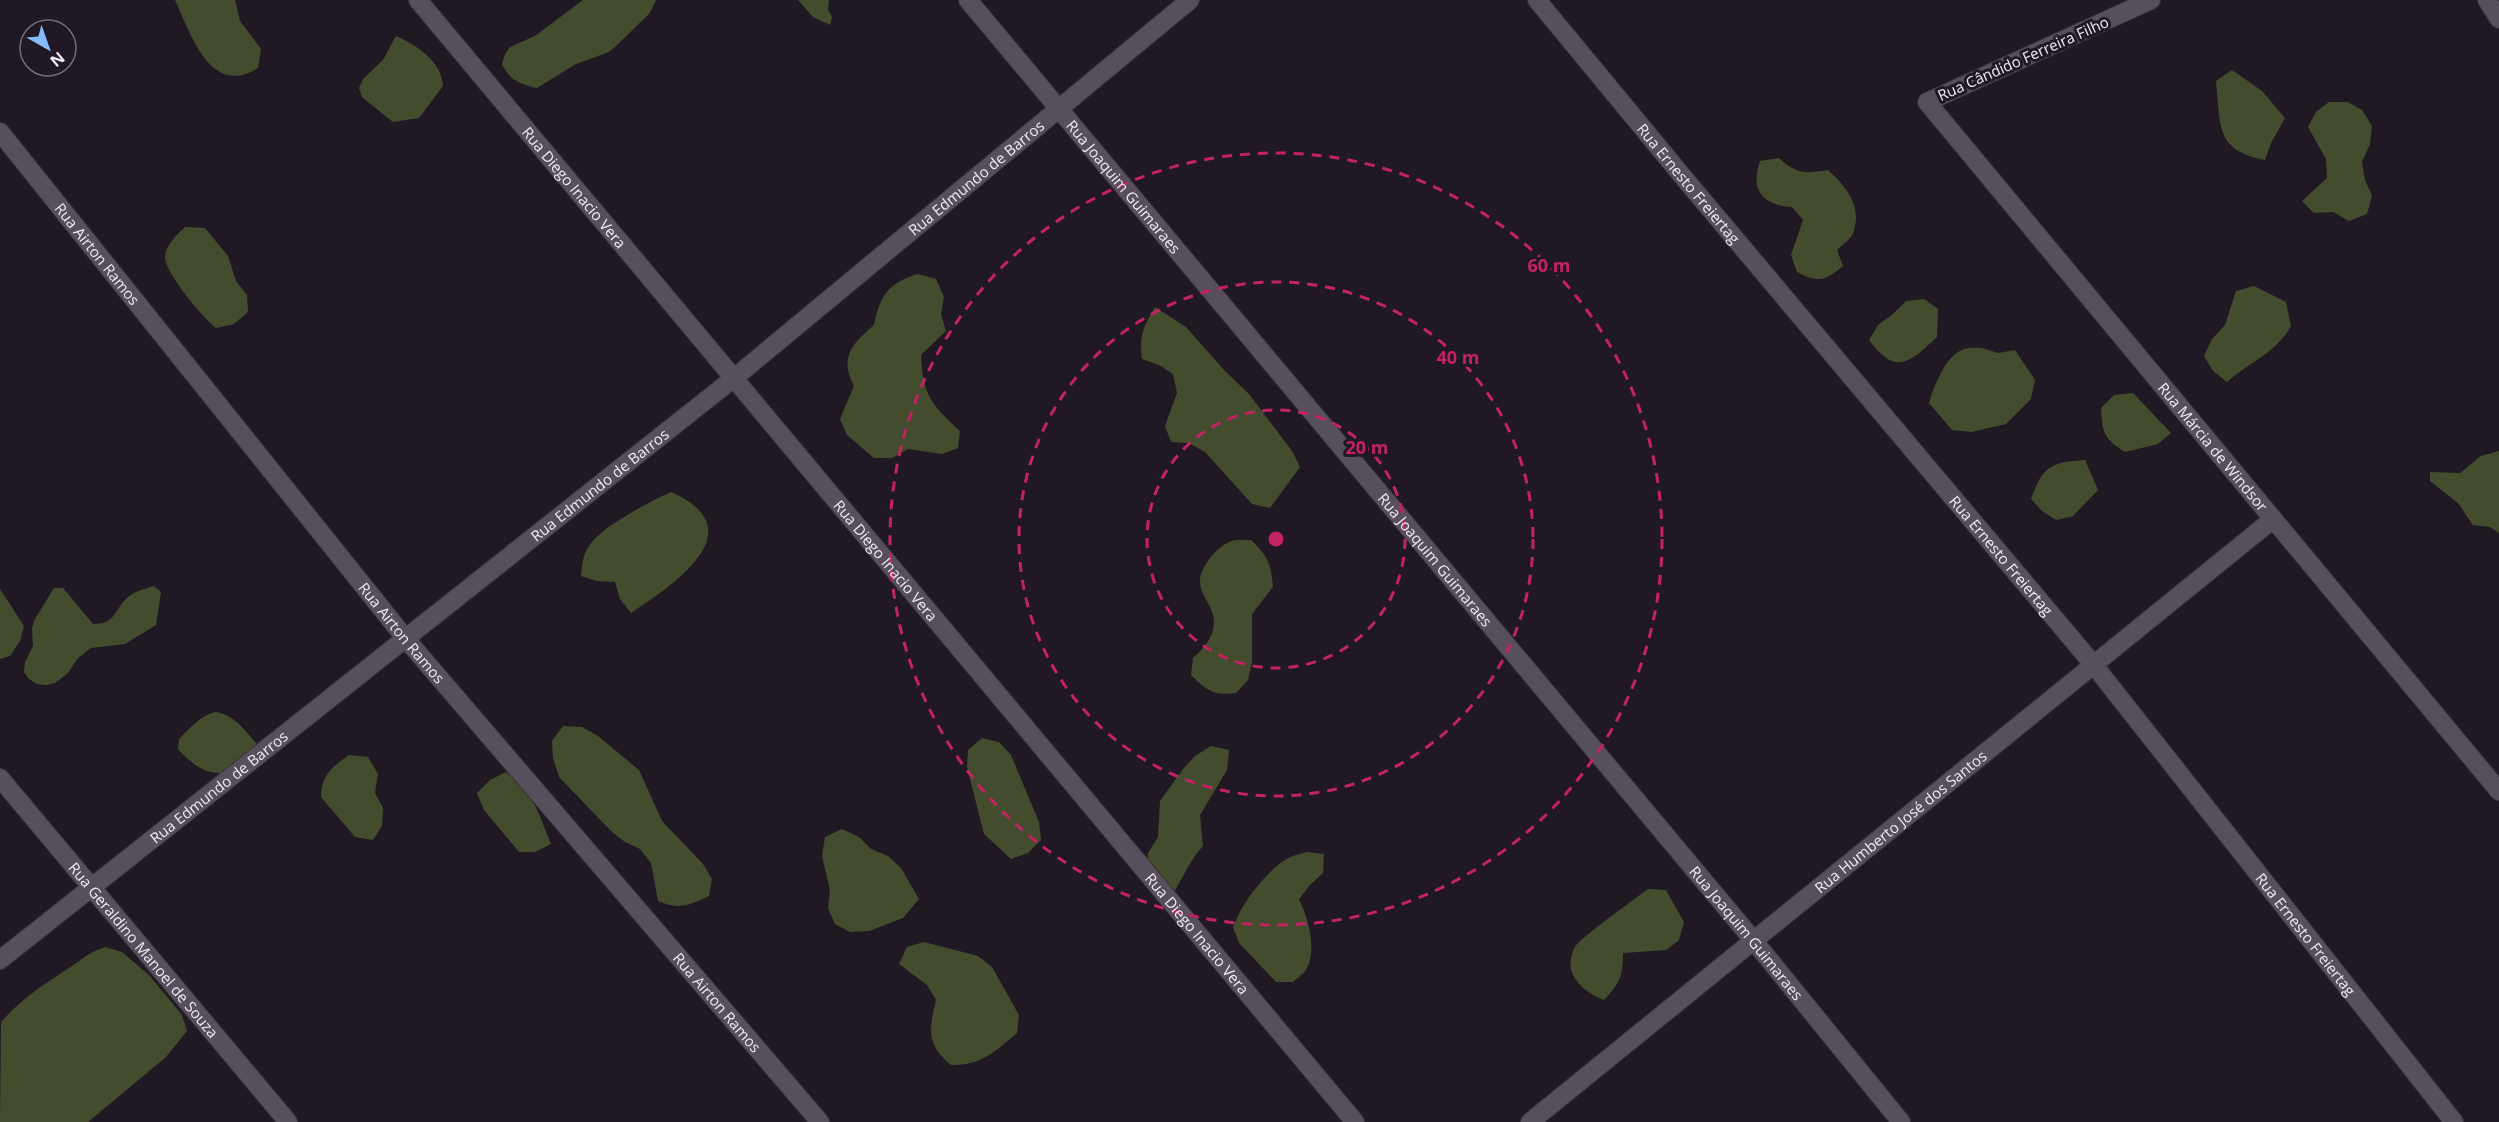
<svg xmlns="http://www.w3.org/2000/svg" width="2499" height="1122" viewBox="0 0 2499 1122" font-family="'Open Sans',sans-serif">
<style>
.forest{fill:#434d2e}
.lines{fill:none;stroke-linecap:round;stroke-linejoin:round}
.minor-casing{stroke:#38333b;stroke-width:20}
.tertiary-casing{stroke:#38333b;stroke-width:20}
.minor{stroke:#574f5c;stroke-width:18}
.tertiary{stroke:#574f5c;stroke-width:18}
.ring{fill:none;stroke:#c42363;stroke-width:3;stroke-dasharray:10 8}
.labels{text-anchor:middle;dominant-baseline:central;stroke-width:6;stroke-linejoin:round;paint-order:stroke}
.street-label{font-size:15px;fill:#f0ebf3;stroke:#201924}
.centre{fill:#c42363;stroke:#201924;stroke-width:3}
.ring-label{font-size:18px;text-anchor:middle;font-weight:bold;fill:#c42363;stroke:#201924;stroke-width:6;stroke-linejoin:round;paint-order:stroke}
</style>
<rect width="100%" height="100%" fill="#201924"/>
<g class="forest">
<path d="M175 0H235L240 21 261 49 258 68C210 98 191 34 175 0Z"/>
<path d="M583 0H656L650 13 616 46 609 52 576 64 537 88C520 84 509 80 502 64L505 54 510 47 535 36Z"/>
<path d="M798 0H829L828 10 832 17 830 25 813 17Z"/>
<path d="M396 36C417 45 442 62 443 86L419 118 393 122 362 97 359 88 363 79 383 60Z"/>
<path d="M2232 70 2262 91 2285 118 2271 143 2265 160C2214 150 2221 125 2216 81Z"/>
<path d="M2329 102H2348L2362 110 2372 126 2370 144 2362 162 2365 180 2372 196 2367 214 2349 221 2333 212 2314 213 2302 201 2327 178 2326 159 2308 127 2316 112Z"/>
<path d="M1779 158C1796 174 1806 174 1828 170 1846 186 1863 207 1853 233 1851 239 1842 245 1837 250L1843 266C1825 281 1818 283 1797 272L1791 255 1803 220 1792 207C1762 205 1750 190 1760 161Z"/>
<path d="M185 227 205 228 228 256 236 281 247 295 248 312 234 324 216 328C203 318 166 274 165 258 165 245 177 235 185 227Z"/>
<path d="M918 274 936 279 944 297 941 314 946 331 921 355C923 396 931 404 960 431L958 448 942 454 908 449 892 458H874L847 435 840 419 854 386C839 357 852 344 874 325 880 296 888 283 918 274Z"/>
<path d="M2254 286 2286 302 2291 326C2276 353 2249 362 2227 382L2213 371 2204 356 2212 339 2225 325 2236 291Z"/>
<path d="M1924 299 1938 309 1937 337C1910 362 1896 377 1869 340L1878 325 1893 314 1906 301Z"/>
<path d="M1155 307 1186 327 1224 370 1249 394 1292 451 1300 467 1270 508 1252 504 1205 452 1189 443 1171 442 1165 426 1177 393 1173 374 1159 365 1142 359C1139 336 1143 327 1155 307Z"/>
<path d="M1982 348 1998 353 2015 350 2035 380 2031 399 2006 424 1971 432 1952 430 1929 403C1934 386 1945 357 1962 350 1968 347 1975 348 1982 348Z"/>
<path d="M2133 393 2171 433 2158 444 2125 452C2104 439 2102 432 2101 408L2114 395Z"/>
<path d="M2499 451V533L2490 527 2473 525 2458 503 2430 481V472L2460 473 2481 456Z"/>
<path d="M2085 460 2098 490 2073 516 2056 520 2042 511 2031 499C2042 467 2051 462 2085 460Z"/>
<path d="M671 492C757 530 673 585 631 613L620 599 615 582 597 581 581 576C582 564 583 552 592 542 607 524 649 502 671 492Z"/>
<path d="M1251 540C1268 556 1271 564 1273 587L1252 614V662L1248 680 1236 693C1214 696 1207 691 1191 675L1193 658C1207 646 1220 629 1211 609 1207 600 1199 590 1200 579 1202 565 1218 545 1232 541 1237 539 1245 540 1251 540Z"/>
<path d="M154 586 161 592 156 625 125 644 91 648 78 658 68 673 55 683 46 685 37 684 29 679 24 672 25 662 33 646 32 628 35 619 54 588H63L93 624C116 624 114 610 127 598 135 591 144 589 154 586Z"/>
<path d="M0 589 24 626 20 641 10 656 0 659Z"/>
<path d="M216 712C235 715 245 731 257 744 251 751 246 760 238 766 216 783 193 766 178 749L179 739C189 729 201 715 216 712Z"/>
<path d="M563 726 582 727 598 736 639 770 662 821 703 864 712 879 709 896C688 906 679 910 658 901L651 863 640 849 625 842 611 831 559 777 553 758 552 741Z"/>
<path d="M982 738 999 742 1011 755 1039 822 1041 840 1028 853 1011 859 984 834 967 767 968 750Z"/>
<path d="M1211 746 1229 750 1227 770 1200 815 1203 846C1190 860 1184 876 1174 892L1146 871 1148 853 1158 837 1160 801 1183 769 1195 756Z"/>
<path d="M349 755 368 757 378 774 375 793 383 808 382 826 373 840 355 837 321 797C322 774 331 768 349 755Z"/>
<path d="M506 772C534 794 538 812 551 844L535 852H519L484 810 477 793 490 780Z"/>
<path d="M842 829 859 837 871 849 888 856 901 868 919 899 903 918 869 931 850 932 835 924 828 908 830 890 822 856 825 837Z"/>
<path d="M1307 852 1324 854 1323 873 1310 885 1299 899C1308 918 1317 948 1307 968 1304 974 1297 978 1293 982H1276L1239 943 1233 927C1242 903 1266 871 1288 858 1294 855 1301 854 1307 852Z"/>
<path d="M1648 889 1666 890 1684 922 1679 940 1666 950 1623 953C1623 976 1620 983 1604 1000 1582 992 1561 972 1575 947 1580 938 1636 898 1648 889Z"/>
<path d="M924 942 978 956 992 967 1019 1015 1017 1033C994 1052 983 1065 951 1065 926 1044 929 1030 936 1000L927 985 899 964 907 947Z"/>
<path d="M105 947 122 952 149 975 182 1015 187 1031 166 1057 88 1122H0L1 1022C22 998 46 983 72 966 85 957 90 952 105 947Z"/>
</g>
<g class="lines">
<defs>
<g id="minor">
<path id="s1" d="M418 0 1355 1122"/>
<path id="s2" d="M968 0 1754 941 1901 1122"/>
<path id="s3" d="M1537 0 1684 178 2093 664 2454 1122"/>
<path id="s4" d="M2151 0 1927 102 2499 791"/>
<path id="s5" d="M0 132 406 639 820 1122"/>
<path id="s6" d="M0 778 288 1122"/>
<path id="s7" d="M0 960 734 378 1190 0"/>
<path id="s8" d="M1530 1122 2272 520"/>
</g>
<path id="tertiary" d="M2487 0 2499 19"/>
</defs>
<use href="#minor" class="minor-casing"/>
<use href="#tertiary" class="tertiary-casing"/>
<use href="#minor" class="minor"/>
<use href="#tertiary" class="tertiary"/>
</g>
<g class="ring">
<circle cx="1276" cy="539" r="129"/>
<circle cx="1276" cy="539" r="257"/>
<circle cx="1276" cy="539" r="386"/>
</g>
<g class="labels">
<g class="street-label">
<text transform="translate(2023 58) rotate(-24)">Rua Cândido Ferreira Filho</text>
<text stroke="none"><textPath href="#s7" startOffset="1251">Rua Edmundo de Barros</textPath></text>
<text stroke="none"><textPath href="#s3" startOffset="238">Rua Ernesto Freiertag</textPath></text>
<text stroke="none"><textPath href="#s1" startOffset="244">Rua Diego Inacio Vera</textPath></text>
<text stroke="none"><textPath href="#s2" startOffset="243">Rua Joaquim Guimaraes</textPath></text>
<text stroke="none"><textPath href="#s5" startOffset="156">Rua Airton Ramos</textPath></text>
<text stroke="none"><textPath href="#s4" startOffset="694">Rua Márcia de Windsor</textPath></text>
<text stroke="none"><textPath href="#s7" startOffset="765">Rua Edmundo de Barros</textPath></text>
<text stroke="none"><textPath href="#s3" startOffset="724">Rua Ernesto Freiertag</textPath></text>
<text stroke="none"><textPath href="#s1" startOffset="730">Rua Diego Inacio Vera</textPath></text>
<text stroke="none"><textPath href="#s2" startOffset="729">Rua Joaquim Guimaraes</textPath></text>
<text stroke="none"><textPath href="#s5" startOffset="642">Rua Airton Ramos</textPath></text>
<text stroke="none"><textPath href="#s7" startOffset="279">Rua Edmundo de Barros</textPath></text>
<text stroke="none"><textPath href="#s8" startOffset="477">Rua Humberto José dos Santos</textPath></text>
<text stroke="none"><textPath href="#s1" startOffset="1216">Rua Diego Inacio Vera</textPath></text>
<text stroke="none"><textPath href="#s2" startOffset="1215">Rua Joaquim Guimaraes</textPath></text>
<text stroke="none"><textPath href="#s3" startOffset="1210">Rua Ernesto Freiertag</textPath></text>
<text stroke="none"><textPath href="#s6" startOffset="224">Rua Geraldino Manoel de Souza</textPath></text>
<text stroke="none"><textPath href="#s5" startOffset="1128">Rua Airton Ramos</textPath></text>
</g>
</g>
<circle cx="1276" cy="539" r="9" class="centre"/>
<g class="ring-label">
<text x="1549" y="272">60 m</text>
<text x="1458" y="364">40 m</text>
<text x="1367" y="454">20 m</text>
</g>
<g transform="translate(48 48) rotate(140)"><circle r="28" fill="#201924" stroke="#736d77" stroke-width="1.5"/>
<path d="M0-4.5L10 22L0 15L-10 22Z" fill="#85bbfb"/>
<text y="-9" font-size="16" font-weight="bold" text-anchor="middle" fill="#f0ebf3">N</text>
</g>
</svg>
